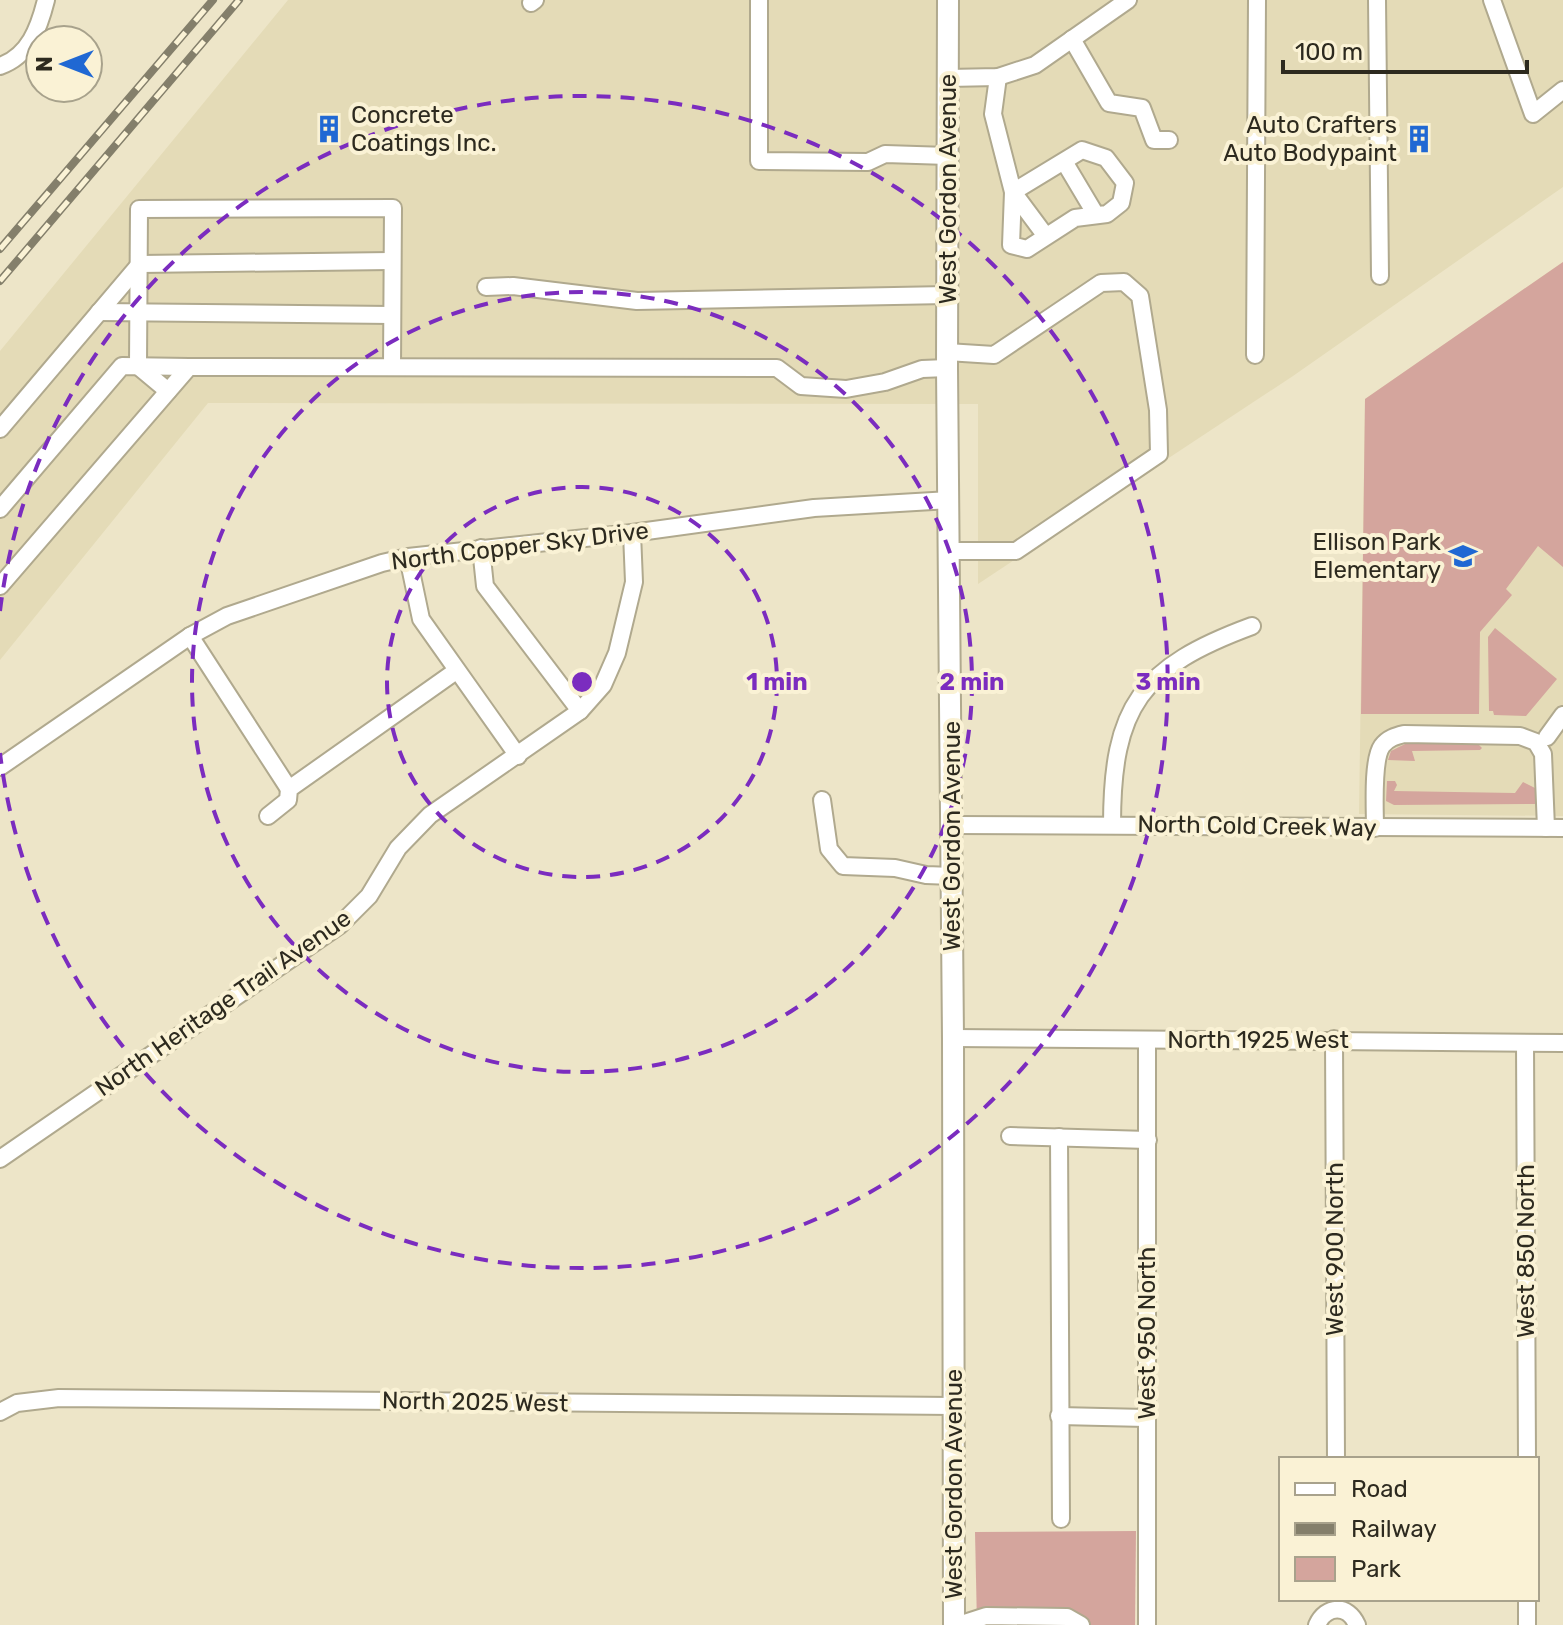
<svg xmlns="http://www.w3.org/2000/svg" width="1563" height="1625" viewBox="0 0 1563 1625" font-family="Rubik,sans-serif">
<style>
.built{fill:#e4dbb7}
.green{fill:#d4a59d}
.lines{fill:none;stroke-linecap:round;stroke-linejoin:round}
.minor-casing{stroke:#b0a98e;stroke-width:20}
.major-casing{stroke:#b0a98e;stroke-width:24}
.minor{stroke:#fff;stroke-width:16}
.major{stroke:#fff;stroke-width:20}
.rail-casing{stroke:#847f6b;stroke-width:8}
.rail{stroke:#faf2d5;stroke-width:5;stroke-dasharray:15;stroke-linecap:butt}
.ring{fill:none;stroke:#7b2cbf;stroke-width:4;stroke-dasharray:14 10}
.labels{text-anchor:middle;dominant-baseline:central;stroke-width:8;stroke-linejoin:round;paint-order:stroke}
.poi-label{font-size:24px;fill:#2d2a1f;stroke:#faf2d5;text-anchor:end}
.street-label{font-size:24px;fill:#2d2a1f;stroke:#faf2d5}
.centre{fill:#7b2cbf;stroke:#faf2d5;stroke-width:4}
.ring-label{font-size:24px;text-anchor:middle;font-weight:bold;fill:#7b2cbf;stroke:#faf2d5;stroke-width:8;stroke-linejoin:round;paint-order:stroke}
</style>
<rect width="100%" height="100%" fill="#ede5c8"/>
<g class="built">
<path d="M288 0H1563V187L1293 376 978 584V404L208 403 0 660V351Z"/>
<path d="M1563 262V816L1359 814 1365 399Z"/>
</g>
<g class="green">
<path d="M1563 262V567L1538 546 1506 589 1512 595 1480 632 1479 714H1361L1365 399Z"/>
<path d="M1495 628 1557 679 1526 716 1494 715 1493 711H1489L1488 637Z"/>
<path d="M1407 743 1478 744 1482 748 1480 750 1412 751 1415 761 1388 760 1391 751Z"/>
<path d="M1387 781H1395L1397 785 1394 791 1515 793 1523 782 1535 788V804L1394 805 1386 801Z"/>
<path d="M1136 1531 1135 1625H977L975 1532Z"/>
</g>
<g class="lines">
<defs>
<g id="minor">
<path d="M759 0V161L868 162 885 154 948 156"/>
<path d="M1377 0 1380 276"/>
<path d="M1492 0 1533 114 1563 90"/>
<path d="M531 3 535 0"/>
<path d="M1072 39 1109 103 1142 108 1154 140H1169"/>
<path d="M0 66C29 56 39 28 46 0"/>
<path d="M998 77 993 114 1013 192 1045 235"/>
<path d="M948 78 998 77 1035 65 1128 0"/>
<path d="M1082 150 1106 158 1125 183 1121 203 1107 214 1075 218 1027 249 1011 245 1013 192Z"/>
<path d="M1065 163 1096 215"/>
<path d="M486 287 513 286 637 301 947 295"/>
<path d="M99 312 391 315"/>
<path d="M947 352 994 355 1101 283 1124 282 1140 296 1158 410 1159 454 1016 551H950"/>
<path d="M1255 355 1257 0"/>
<path d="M168 391 138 366 139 209 393 208 392 367"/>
<path d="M0 429 140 264 391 261"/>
<path d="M0 509 122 366 189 367"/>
<path d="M481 548 485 586 580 711"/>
<path d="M408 557 421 619 518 756"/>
<path d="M0 586 189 367 777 368 801 386 846 389 885 382 922 369 947 368"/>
<path d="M190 636 289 789"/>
<path d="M1547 737 1563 715"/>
<path d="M0 767 190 636 227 616 382 563 408 557 632 533 814 508 950 500"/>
<path d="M822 800 829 849 843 866 895 868 926 875 952 876"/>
<path d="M268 816 288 800 289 789 456 671"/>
<path d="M951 825 1563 828"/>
<path d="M1112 825C1112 706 1141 667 1252 626"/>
<path d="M1375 828C1375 809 1372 760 1382 746 1388 738 1396 736 1404 734L1520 736 1536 742 1543 754 1546 828"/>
<path d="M953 1038 1563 1043"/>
<path d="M1334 1039 1336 1459"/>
<path d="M1525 1043 1527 1459"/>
<path d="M1010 1136 1148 1140"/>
<path d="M1059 1137 1061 1519"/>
<path d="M0 1159 340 925 369 896 398 848 430 815 580 711 603 685 617 653 634 582 632 533"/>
<path d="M0 1412 17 1403 59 1398 954 1406"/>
<path d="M1059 1416 1146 1418"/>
<path d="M1527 1599V1625"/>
<path d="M958 1625 986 1616 1067 1617 1081 1625"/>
<path d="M1147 1625V1040"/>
<path d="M1317 1625C1326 1605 1348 1604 1357 1625"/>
</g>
<path id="major" d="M948 0 947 368 953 1038 954 1625"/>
</defs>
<use href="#minor" class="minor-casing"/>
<use href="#major" class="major-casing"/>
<use href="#minor" class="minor"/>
<use href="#major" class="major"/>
<defs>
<g id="rail">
<path d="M0 249 213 0"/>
<path d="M0 281 239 0"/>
</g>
</defs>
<use href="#rail" class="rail-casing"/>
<use href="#rail" class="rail"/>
</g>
<g class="ring">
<circle cx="582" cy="682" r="195"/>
<circle cx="582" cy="682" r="390"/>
<path d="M0 611A586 586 0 1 1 0 753"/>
</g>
<defs>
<symbol id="building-bare" viewBox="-9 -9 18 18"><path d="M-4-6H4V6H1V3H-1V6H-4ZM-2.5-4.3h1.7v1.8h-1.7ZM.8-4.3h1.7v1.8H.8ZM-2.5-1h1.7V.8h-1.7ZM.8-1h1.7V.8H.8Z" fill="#2068d3" stroke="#faf2d5" stroke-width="2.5" paint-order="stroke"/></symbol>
<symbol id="school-bare" viewBox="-9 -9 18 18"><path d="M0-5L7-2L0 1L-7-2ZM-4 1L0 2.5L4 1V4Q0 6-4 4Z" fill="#2068d3" stroke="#faf2d5" stroke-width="2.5" paint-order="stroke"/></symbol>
</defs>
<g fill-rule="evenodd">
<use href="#building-bare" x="309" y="109" width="40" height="40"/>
<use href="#building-bare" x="1399" y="119" width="40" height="40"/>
<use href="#school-bare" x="1443" y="536" width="40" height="40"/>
</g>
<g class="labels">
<g class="poi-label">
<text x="351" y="115" text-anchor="start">Concrete<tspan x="351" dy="28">Coatings Inc.</tspan></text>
<text x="1397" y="125">Auto Crafters<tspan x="1397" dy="28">Auto Bodypaint</tspan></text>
<text x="1441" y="542">Ellison Park<tspan x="1441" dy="28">Elementary</tspan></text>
</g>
<g class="street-label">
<text transform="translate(948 189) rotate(-90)">West Gordon Avenue</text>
<text transform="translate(520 546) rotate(-7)">North Copper Sky Drive</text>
<text transform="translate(1257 826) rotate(1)">North Cold Creek Way</text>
<text transform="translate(952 836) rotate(-90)">West Gordon Avenue</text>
<text transform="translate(223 1003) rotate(-35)">North Heritage Trail Avenue</text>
<text x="1258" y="1040">North 1925 West</text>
<text transform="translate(1335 1249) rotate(-90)">West 900 North</text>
<text transform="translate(1526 1251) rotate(-90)">West 850 North</text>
<text transform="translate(1147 1333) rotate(-90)">West 950 North</text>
<text transform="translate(475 1402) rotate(1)">North 2025 West</text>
<text transform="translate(954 1484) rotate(-90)">West Gordon Avenue</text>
</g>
</g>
<circle cx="582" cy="682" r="12" class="centre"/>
<g class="ring-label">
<text x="777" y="690">1 min</text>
<text x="972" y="690">2 min</text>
<text x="1168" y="690">3 min</text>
</g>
<rect x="1279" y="1457" width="260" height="144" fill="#faf2d5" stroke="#a8a28c" stroke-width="2"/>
<rect x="1295" y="1483" width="40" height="12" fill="#ffffff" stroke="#a8a28c" stroke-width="2"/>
<text x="1351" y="1497" font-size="24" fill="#2d2a1f">Road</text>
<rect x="1295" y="1523" width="40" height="12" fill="#847f6b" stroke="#a8a28c" stroke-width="2"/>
<text x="1351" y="1537" font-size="24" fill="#2d2a1f">Railway</text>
<rect x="1295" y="1557" width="40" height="24" fill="#d4a59d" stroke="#a8a28c" stroke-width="2"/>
<text x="1351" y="1577" font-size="24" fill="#2d2a1f">Park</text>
<g transform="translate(64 64) rotate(270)"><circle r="38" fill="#faf2d5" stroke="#a8a28c" stroke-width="2"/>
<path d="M0-6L14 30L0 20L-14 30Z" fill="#2068d3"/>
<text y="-12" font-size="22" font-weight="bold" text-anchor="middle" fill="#2d2a1f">N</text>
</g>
<path d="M1283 60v12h244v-12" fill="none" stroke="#2d2a1f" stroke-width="4"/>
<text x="1295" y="60" font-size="24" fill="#2d2a1f" stroke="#faf2d5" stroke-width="6" paint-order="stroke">100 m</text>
</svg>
